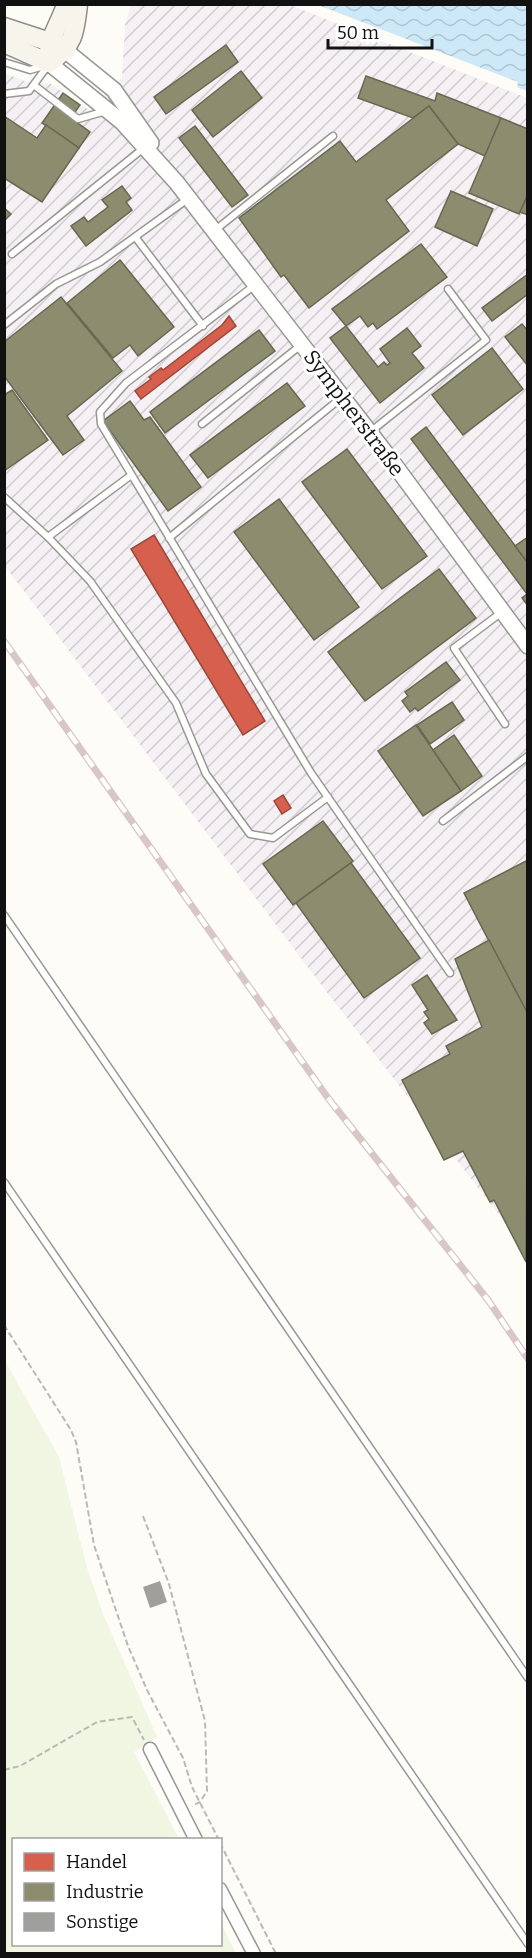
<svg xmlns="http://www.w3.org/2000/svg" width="532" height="1958" viewBox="0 0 532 1958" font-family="Bitter,serif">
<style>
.industrial{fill:url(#industrial-furrows)}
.pitch{fill:#f0f6e1}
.water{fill:url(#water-waves)}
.shops{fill:#d6604d;stroke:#9b483b;stroke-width:1.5}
.industry{fill:#8c8c6e;stroke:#676752;stroke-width:1.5}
.building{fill:#a19f9c}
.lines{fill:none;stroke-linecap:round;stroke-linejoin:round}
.service-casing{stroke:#979795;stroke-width:9}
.minor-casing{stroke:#979795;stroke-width:15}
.tertiary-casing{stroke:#979795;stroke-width:18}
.secondary-casing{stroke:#8e8d8b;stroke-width:21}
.path{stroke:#b9b9b8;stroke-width:2;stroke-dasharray:6 3;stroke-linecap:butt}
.service{stroke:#fffffe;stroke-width:6}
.minor{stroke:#fffffe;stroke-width:12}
.tertiary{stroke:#fffffe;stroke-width:15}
.secondary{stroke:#f6f4eb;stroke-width:18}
.rail-casing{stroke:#d9c6c7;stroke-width:7}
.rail{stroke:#fff;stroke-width:4.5;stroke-dasharray:14;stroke-linecap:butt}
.labels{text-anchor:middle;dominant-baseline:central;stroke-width:6;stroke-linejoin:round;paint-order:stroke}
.street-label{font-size:21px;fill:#111;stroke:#fff}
</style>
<defs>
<pattern id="industrial-furrows" width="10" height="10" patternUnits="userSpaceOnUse" patternTransform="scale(1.5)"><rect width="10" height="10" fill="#f5f0f3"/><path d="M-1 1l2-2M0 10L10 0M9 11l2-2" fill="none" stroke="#d1cdcf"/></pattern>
<pattern id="water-waves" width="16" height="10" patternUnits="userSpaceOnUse" patternTransform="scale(1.5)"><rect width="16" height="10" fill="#cde8f7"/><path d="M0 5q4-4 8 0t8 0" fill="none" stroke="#afc6d3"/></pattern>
</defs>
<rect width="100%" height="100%" fill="#fdfcf7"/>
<path class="industrial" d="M131 5H290L527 98V1251L326 991 5 566V73L27 82 51 84 89 110 122 77 125 25Z"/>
<path class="pitch" d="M5 1361 59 1457 87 1568 103 1614 157 1737 134 1752 179 1839 14 1840V1944H220L221 1923 236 1953H5Z"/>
<path class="water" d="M318 5H527V91L517 87 518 82Z"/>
<g class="shops">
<path d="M229 316 236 326 141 399 135 391 151 379 149 377 161 368 163 370 222 325Z"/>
<path d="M154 535 265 721 243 735 131 549Z"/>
<path d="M283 795 291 808 282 814 274 801Z"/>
</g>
<g class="industry">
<path d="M226 45 238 62 166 114 154 97Z"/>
<path d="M241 71 262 98 213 137 192 110Z"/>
<path d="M366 76 435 101 437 93 501 118 485 156 458 144 429 106 413 118 358 98Z"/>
<path d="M63 93 80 105 71 118 90 132 79 148 42 123Z"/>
<path d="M429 106 458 144 386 200 409 231 309 308 284 275 281 277 239 218 340 141 356 162Z"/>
<path d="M4 116 37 138 46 125 79 148 42 202 4 178Z"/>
<path d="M501 118 528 129V194L519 214 469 193Z"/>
<path d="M195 126 248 195 232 207 179 138Z"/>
<path d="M122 186 131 198 126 202 132 210 86 246 71 226 84 217 88 222 108 207 102 200Z"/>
<path d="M451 191 493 209 477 246 435 227Z"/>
<path d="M528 195V215L520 212Z"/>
<path d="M4 208 11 214 4 221Z"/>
<path d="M421 244 447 277 377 329 373 323 368 327 360 316 346 326 332 309Z"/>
<path d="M120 260 174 327 138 356 130 345 113 358 67 303Z"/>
<path d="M528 274V294L492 321 482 308Z"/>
<path d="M61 297 122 371 67 416 84 440 63 455 4 376V342Z"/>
<path d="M522 324 528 331V366L505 337Z"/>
<path d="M346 326 378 367 384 362 387 365 390 363 380 349 407 328 421 346 412 353 424 368 380 403 330 338Z"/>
<path d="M259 330 275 351 165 433 150 412Z"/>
<path d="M492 348 523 389 463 435 432 395Z"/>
<path d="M287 383 305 406 208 478 190 455Z"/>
<path d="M12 390 48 440 4 471V395Z"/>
<path d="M130 401 144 420 150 417 201 487 168 511 103 421Z"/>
<path d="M426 427 528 563 527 594 411 439Z"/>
<path d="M347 449 427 556 382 589 302 482Z"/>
<path d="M279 499 359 607 314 640 234 532Z"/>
<path d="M528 537V563L515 546Z"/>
<path d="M439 569 476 618 365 701 328 652Z"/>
<path d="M527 594H528V606L522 598Z"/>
<path d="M446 662 460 680 418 711 415 708 410 712 402 701 408 696 405 692Z"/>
<path d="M452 702 464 720 430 744 417 725Z"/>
<path d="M416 725 461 791 423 816 378 751Z"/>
<path d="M454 735 482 776 461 791 433 750Z"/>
<path d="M323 821 353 861 293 905 263 864Z"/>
<path d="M528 860V1014H527L464 893Z"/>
<path d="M351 863 420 958 364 998 296 903Z"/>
<path d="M489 940 528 1014 526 1262 494 1200 490 1202 463 1151 444 1160 402 1080 450 1054 446 1046 482 1027 455 959Z"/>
<path d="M427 975 457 1020 432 1034 424 1023 429 1019 424 1012 428 1010 412 985Z"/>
</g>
<path class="building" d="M160 1581 167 1602 150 1608 143 1587Z"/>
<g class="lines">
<defs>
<g id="service">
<path d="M4 62 30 70 47 65"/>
<path d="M35 86 78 119 106 111"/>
<path d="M4 94 29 91 49 64"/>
<path d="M214 231 333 136"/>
<path d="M136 238 203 326"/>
<path d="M12 254 145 147"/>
<path d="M255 285 126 383 100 412 101 424 311 773 450 973"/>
<path d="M4 325 56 284 100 262 189 198"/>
<path d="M202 424 301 345"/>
<path d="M370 432 486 340 448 289"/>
<path d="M4 497 48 537 130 476"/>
<path d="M48 537 90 581 176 703 206 774 250 834 273 838 328 797"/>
<path d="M169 538 341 398"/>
<path d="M502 612 454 648 505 724"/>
<path d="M443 821 528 756"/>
<path d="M4 915 528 1678"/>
<path d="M4 1182 528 1944"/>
</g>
<g id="minor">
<path d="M150 1749 196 1840"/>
<path d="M220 1889 254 1954"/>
</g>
<g id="tertiary">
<path d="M66 51 114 90 151 143"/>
<path d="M49 63 122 122 177 183 388 456 528 646"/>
</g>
<g id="secondary">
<path d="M4 27 50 42 66 51"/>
<path d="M4 43 49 63"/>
<path d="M49 53 50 42 67 4"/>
<path d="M49 63C73 46 75 34 78 4"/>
</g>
</defs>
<use href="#service" class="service-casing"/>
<use href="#minor" class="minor-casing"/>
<use href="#tertiary" class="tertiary-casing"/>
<use href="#secondary" class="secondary-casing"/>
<g class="path">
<path d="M4 1325 71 1430 76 1442 94 1545 128 1646 147 1690 183 1758 192 1787 219 1840"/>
<path d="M143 1516 169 1584 205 1721 207 1791 200 1802 192 1806"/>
<path d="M4 1770 20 1766 97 1722 132 1717 144 1740"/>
<path d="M220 1843 276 1954"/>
</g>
<use href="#service" class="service"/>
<use href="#minor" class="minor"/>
<use href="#tertiary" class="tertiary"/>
<use href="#secondary" class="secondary"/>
<defs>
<path id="rail" d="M4 641 328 1098 488 1300 528 1359"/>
</defs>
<use href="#rail" class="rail-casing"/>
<use href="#rail" class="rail"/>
</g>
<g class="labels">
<g class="street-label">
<text transform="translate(354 413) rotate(53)">Sympherstraße</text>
</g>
</g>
<rect width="532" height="1958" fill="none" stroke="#111111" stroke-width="12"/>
<rect x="12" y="1838" width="210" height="108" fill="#ffffff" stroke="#a0a0a0" stroke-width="1.5"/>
<rect x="24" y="1853" width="30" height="18" fill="#d6604d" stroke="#a0a0a0" stroke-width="1.5"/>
<text x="66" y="1868" font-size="18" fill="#111111">Handel</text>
<rect x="24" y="1883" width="30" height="18" fill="#8c8c6e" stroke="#a0a0a0" stroke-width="1.5"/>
<text x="66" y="1898" font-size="18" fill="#111111">Industrie</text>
<rect x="24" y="1913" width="30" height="18" fill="#a19f9c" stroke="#a0a0a0" stroke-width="1.5"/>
<text x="66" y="1928" font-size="18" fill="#111111">Sonstige</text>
<path d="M328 39v9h104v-9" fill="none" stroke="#111111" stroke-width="3"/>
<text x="337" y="39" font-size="18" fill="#111111" stroke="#ffffff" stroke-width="4.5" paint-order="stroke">50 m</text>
</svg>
